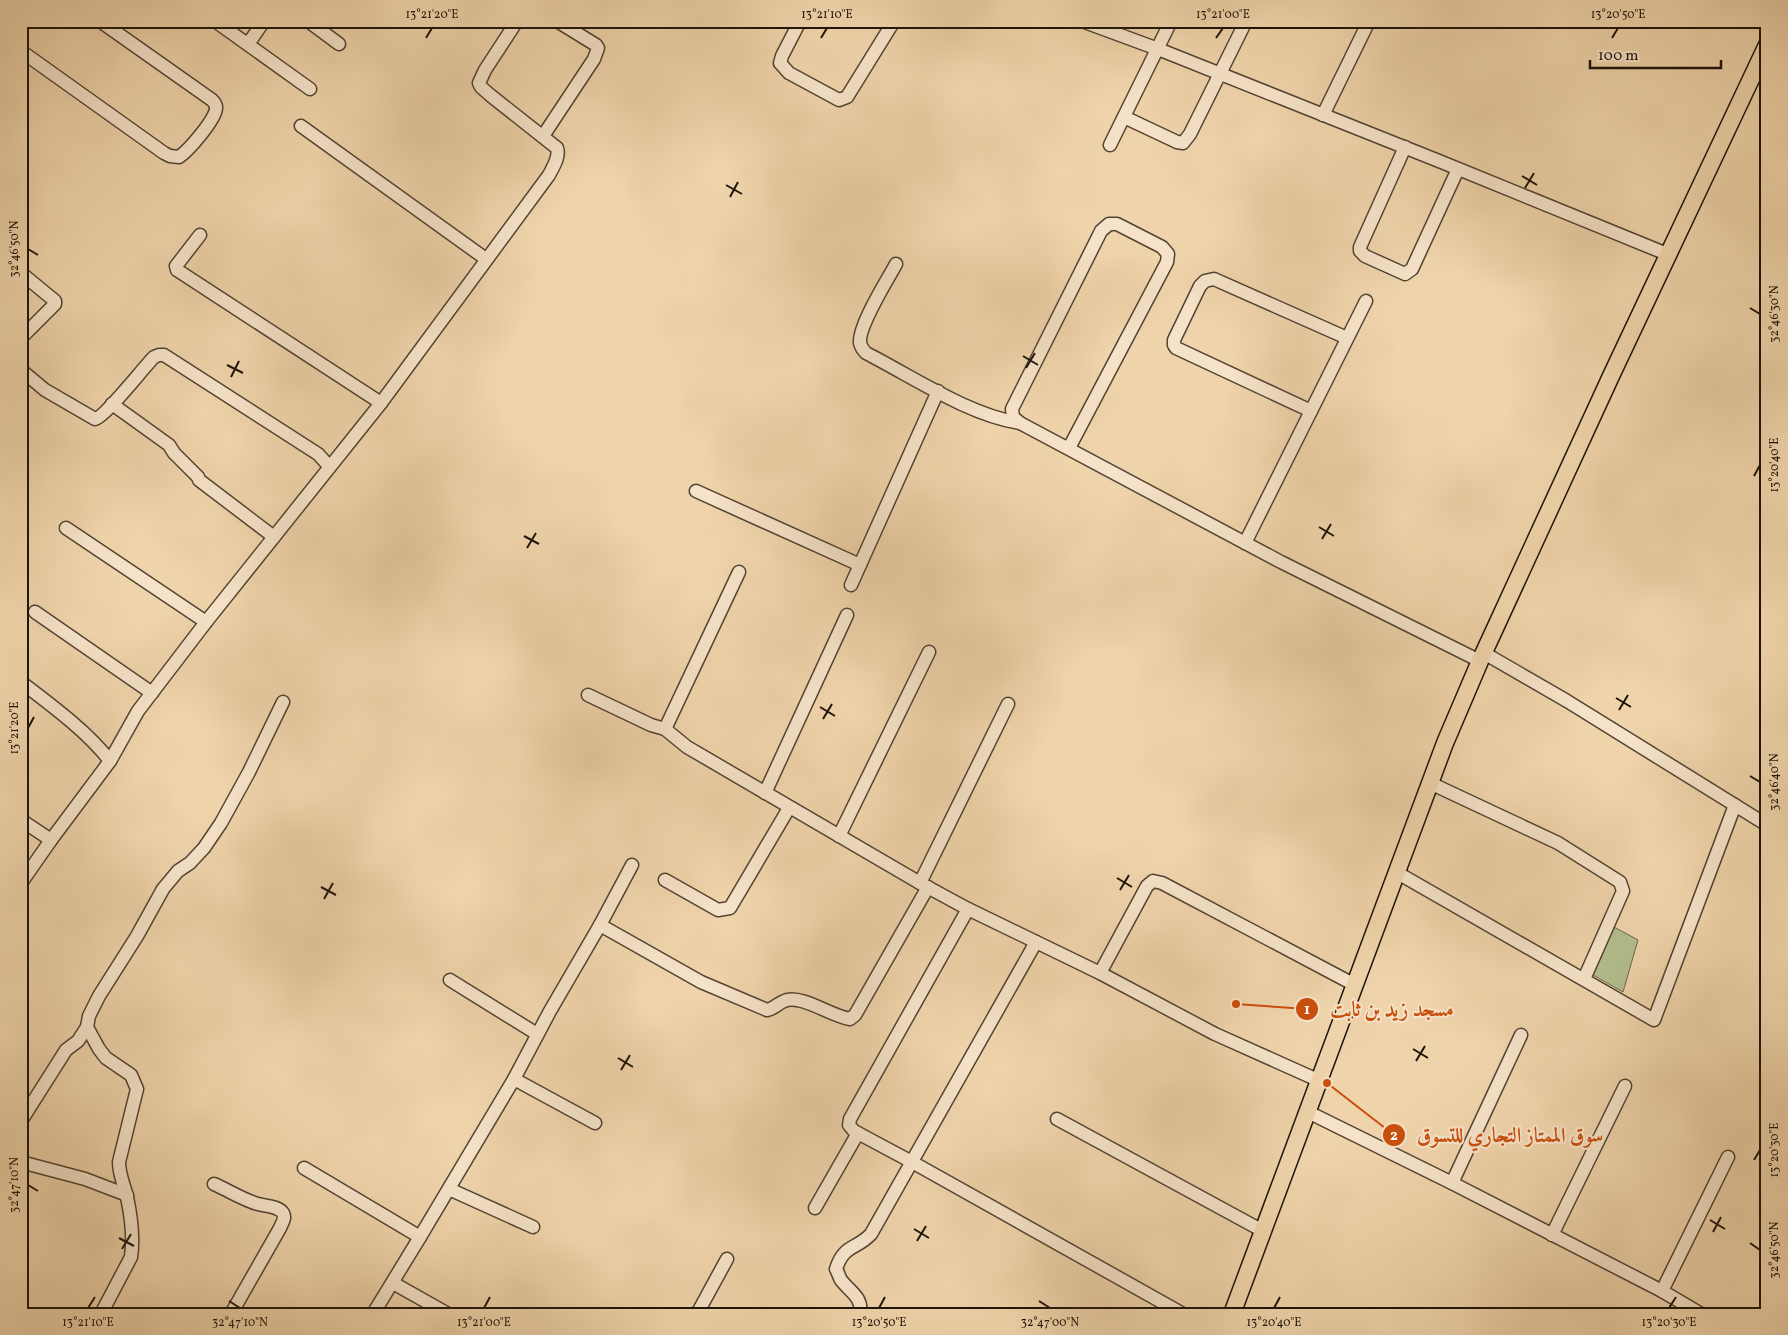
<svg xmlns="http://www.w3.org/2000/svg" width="1788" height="1335" viewBox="0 0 1788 1335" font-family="Vollkorn,Amiri,serif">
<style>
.green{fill:#b3be8d;stroke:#68694c}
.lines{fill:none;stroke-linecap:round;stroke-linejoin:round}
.minor-casing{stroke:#524432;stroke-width:15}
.major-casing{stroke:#1d140a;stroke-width:19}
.minor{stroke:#f5e2c8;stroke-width:12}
.major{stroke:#efd3aa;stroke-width:16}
.ticks{fill:none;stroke:#1d140a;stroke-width:2}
.leader{fill:none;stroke:#ca4f0c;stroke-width:2}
.callout-dot{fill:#ca4f0c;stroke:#f5e2c8;stroke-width:2}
.mark-label{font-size:15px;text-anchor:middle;font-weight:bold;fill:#fff}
.callout-label{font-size:21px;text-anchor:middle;font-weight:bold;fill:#ca4f0c;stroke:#f5e2c8;stroke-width:4;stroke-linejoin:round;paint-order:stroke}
.neatline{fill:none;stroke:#1d140a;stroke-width:2}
.ticks-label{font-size:12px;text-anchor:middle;fill:#1d140a}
</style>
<rect width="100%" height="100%" fill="#efd3aa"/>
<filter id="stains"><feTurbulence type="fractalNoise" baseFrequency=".004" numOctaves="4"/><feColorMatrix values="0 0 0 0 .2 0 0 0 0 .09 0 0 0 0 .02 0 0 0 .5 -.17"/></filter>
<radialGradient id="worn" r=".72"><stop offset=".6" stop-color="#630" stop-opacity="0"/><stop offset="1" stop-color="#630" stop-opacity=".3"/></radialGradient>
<path class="green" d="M1614 927 1638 940 1623 992 1593 975Z"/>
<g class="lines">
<defs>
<g id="minor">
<path d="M215 21 310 89"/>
<path d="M308 21 339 44"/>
<path d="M800 21 782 56 780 63 789 73 839 100 847 97 894 21"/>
<path d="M1082 21 1158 49 1439 161 1667 254"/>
<path d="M248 44 264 21"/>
<path d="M21 51 164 153 170 156 179 157C188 151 218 117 216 107 216 105 214 102 212 100L100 21"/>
<path d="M1323 115 1369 21"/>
<path d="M1124 117 1177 142 1183 143 1190 134 1246 21"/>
<path d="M301 126 486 259"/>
<path d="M543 136 594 59 598 48 596 45 557 21"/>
<path d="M1110 145 1171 21"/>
<path d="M1405 147 1360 247V251L1365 256 1405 274 1412 269 1458 169"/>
<path d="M200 235 176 266 177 270 381 403"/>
<path d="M896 264C887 281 858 326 860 343 861 347 863 350 866 353 913 377 968 415 1020 423"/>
<path d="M21 273 55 301V304L21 338"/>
<path d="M21 370 45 390 95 419C105 417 144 367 154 357L159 355H164L318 454 329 466"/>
<path d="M112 404 169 445 174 453 198 477 199 480 274 537"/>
<path d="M1311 411 1176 348 1174 345V340L1200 286 1205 281 1214 279 1347 338"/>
<path d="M1069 448 1167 262 1168 254 1162 247 1117 224H1109L1101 231 1012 409 1013 417 1020 423 1281 562 1480 661"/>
<path d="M696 491 860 565"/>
<path d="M66 528 206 622"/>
<path d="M1245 543 1366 301"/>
<path d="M739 572 665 729 687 747 920 883 968 909 1100 973 1215 1034 1320 1081"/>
<path d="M851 585 938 391"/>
<path d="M35 612 152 693"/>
<path d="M1484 653 1567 701 1767 825"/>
<path d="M21 682C50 704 89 733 110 761"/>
<path d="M588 695 651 725 665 729"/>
<path d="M1430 783 1558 843 1620 882 1623 891 1584 979"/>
<path d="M765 793 847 615"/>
<path d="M21 820 51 840"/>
<path d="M839 836 929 652"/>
<path d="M1396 872 1654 1020 1735 805"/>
<path d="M665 880 718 910 730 908 789 808"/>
<path d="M21 883 51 840 110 761 138 711 206 622 381 403 549 175C553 167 560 157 557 148L490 95 481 87 479 83 485 70 517 21"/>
<path d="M920 883 1008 704"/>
<path d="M968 909 850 1119 849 1125 854 1131 912 1162 1183 1314"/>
<path d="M600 925 701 982 767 1010C774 1009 779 1002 787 1000 804 996 831 1016 850 1019L855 1015 928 887"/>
<path d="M1100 973 1147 886 1153 881 1162 883 1355 985"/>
<path d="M450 980 537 1034"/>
<path d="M514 1079 595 1123"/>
<path d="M1308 1112 1452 1183 1662 1291 1701 1314"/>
<path d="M1057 1119 1263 1231"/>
<path d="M21 1121 66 1050 78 1041 87 1027"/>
<path d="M21 1162 85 1179 127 1195"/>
<path d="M304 1168 420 1237"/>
<path d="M1452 1183 1521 1035"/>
<path d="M214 1184C228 1190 243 1200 258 1204 265 1206 278 1206 283 1213 286 1218 282 1223 280 1228L231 1314"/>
<path d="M449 1189 533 1227"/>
<path d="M815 1208 858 1133"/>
<path d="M1552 1235 1625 1086"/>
<path d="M393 1283 448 1314"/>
<path d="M1662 1291 1728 1157"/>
<path d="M101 1314 131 1257C134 1237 131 1216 127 1197 124 1184 119 1175 119 1162L137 1089 131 1075 106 1058 99 1049 87 1027 89 1016 99 996 137 936 163 889 178 871 190 863 204 848 221 823 249 772 283 702"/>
<path d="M373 1314 420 1237 514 1079 550 1011 600 925 632 865"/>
<path d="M697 1314 727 1259"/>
<path d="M860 1314C863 1297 850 1292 841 1280 839 1277 838 1272 836 1269 844 1244 856 1250 871 1234L1036 942"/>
</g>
<path id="major" d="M1232 1314 1445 743 1480 661 1611 376 1767 45"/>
</defs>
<use href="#minor" class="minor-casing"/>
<use href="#major" class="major-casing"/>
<use href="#minor" class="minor"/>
<use href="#major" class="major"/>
</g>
<path class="ticks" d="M426 38 432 28M821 38 827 28M1216 38 1223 28M1612 38 1618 28M1522 176 1537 185M726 185 742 194M1525 188 1534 173M730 197 738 182M28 249 38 255M1750 308 1760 314M1023 356 1038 365M227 365 243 373M1026 368 1035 353M231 377 239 361M1754 476 1760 465M1319 527 1334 536M524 536 539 544M1322 539 1331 524M527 548 536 533M1616 698 1631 707M820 707 835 716M1619 710 1628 695M823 719 832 704M28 728 34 717M1750 776 1760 782M1117 878 1132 887M321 887 336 895M1120 890 1129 875M324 899 333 883M1413 1049 1428 1058M618 1058 633 1067M1416 1061 1425 1046M621 1070 630 1055M1754 1160 1760 1150M28 1185 38 1191M1710 1220 1725 1229M914 1229 929 1238M1713 1232 1721 1217M119 1238 134 1246M917 1241 926 1226M1750 1243 1760 1250M122 1249 131 1234M229 1301 240 1308M1039 1301 1050 1308M88 1308 95 1297M484 1308 490 1297M879 1308 885 1297M1274 1308 1280 1297M1669 1308 1676 1297"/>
<path class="leader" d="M1236 1004L1307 1009M1327 1083L1394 1135"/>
<g class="callout-dot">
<circle cx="1236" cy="1004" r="5"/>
<circle cx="1327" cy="1083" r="5"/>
<circle cx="1307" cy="1009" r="12"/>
<circle cx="1394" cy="1135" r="12"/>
</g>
<g class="mark-label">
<text x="1307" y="1014">1</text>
<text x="1394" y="1140">2</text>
</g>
<g class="callout-label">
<text x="1392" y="1016">مسجد زيد بن ثابت</text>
<text x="1510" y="1142">سوق الممتاز التجاري للتسوق</text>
</g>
<rect width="1788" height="1335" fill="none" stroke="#efd3aa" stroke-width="55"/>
<path d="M1590 60v8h131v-8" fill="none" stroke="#1d140a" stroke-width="2.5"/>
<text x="1598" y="60" font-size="15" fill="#1d140a" stroke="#f5e2c8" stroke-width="4" paint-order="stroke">100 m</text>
<rect x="28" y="28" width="1732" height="1280" class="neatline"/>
<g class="ticks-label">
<text x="432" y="18">13°21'20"E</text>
<text x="827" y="18">13°21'10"E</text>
<text x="1223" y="18">13°21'00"E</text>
<text x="1618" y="18">13°20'50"E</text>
<text transform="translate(14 249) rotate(-90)" y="4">32°46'50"N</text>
<text transform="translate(1774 314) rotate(-90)" y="4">32°46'30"N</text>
<text transform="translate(1774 465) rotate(-90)" y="4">13°20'40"E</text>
<text transform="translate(14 728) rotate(-90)" y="4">13°21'20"E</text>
<text transform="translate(1774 782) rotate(-90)" y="4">32°46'40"N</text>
<text transform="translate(1774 1150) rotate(-90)" y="4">13°20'30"E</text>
<text transform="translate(14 1185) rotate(-90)" y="4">32°47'10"N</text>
<text transform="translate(1774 1250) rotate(-90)" y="4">32°46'50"N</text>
<text x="88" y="1326">13°21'10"E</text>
<text x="240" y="1326">32°47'10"N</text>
<text x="484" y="1326">13°21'00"E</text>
<text x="879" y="1326">13°20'50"E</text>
<text x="1050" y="1326">32°47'00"N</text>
<text x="1274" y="1326">13°20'40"E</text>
<text x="1669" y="1326">13°20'30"E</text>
</g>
<rect width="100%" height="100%" filter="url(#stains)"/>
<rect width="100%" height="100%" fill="url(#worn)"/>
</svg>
